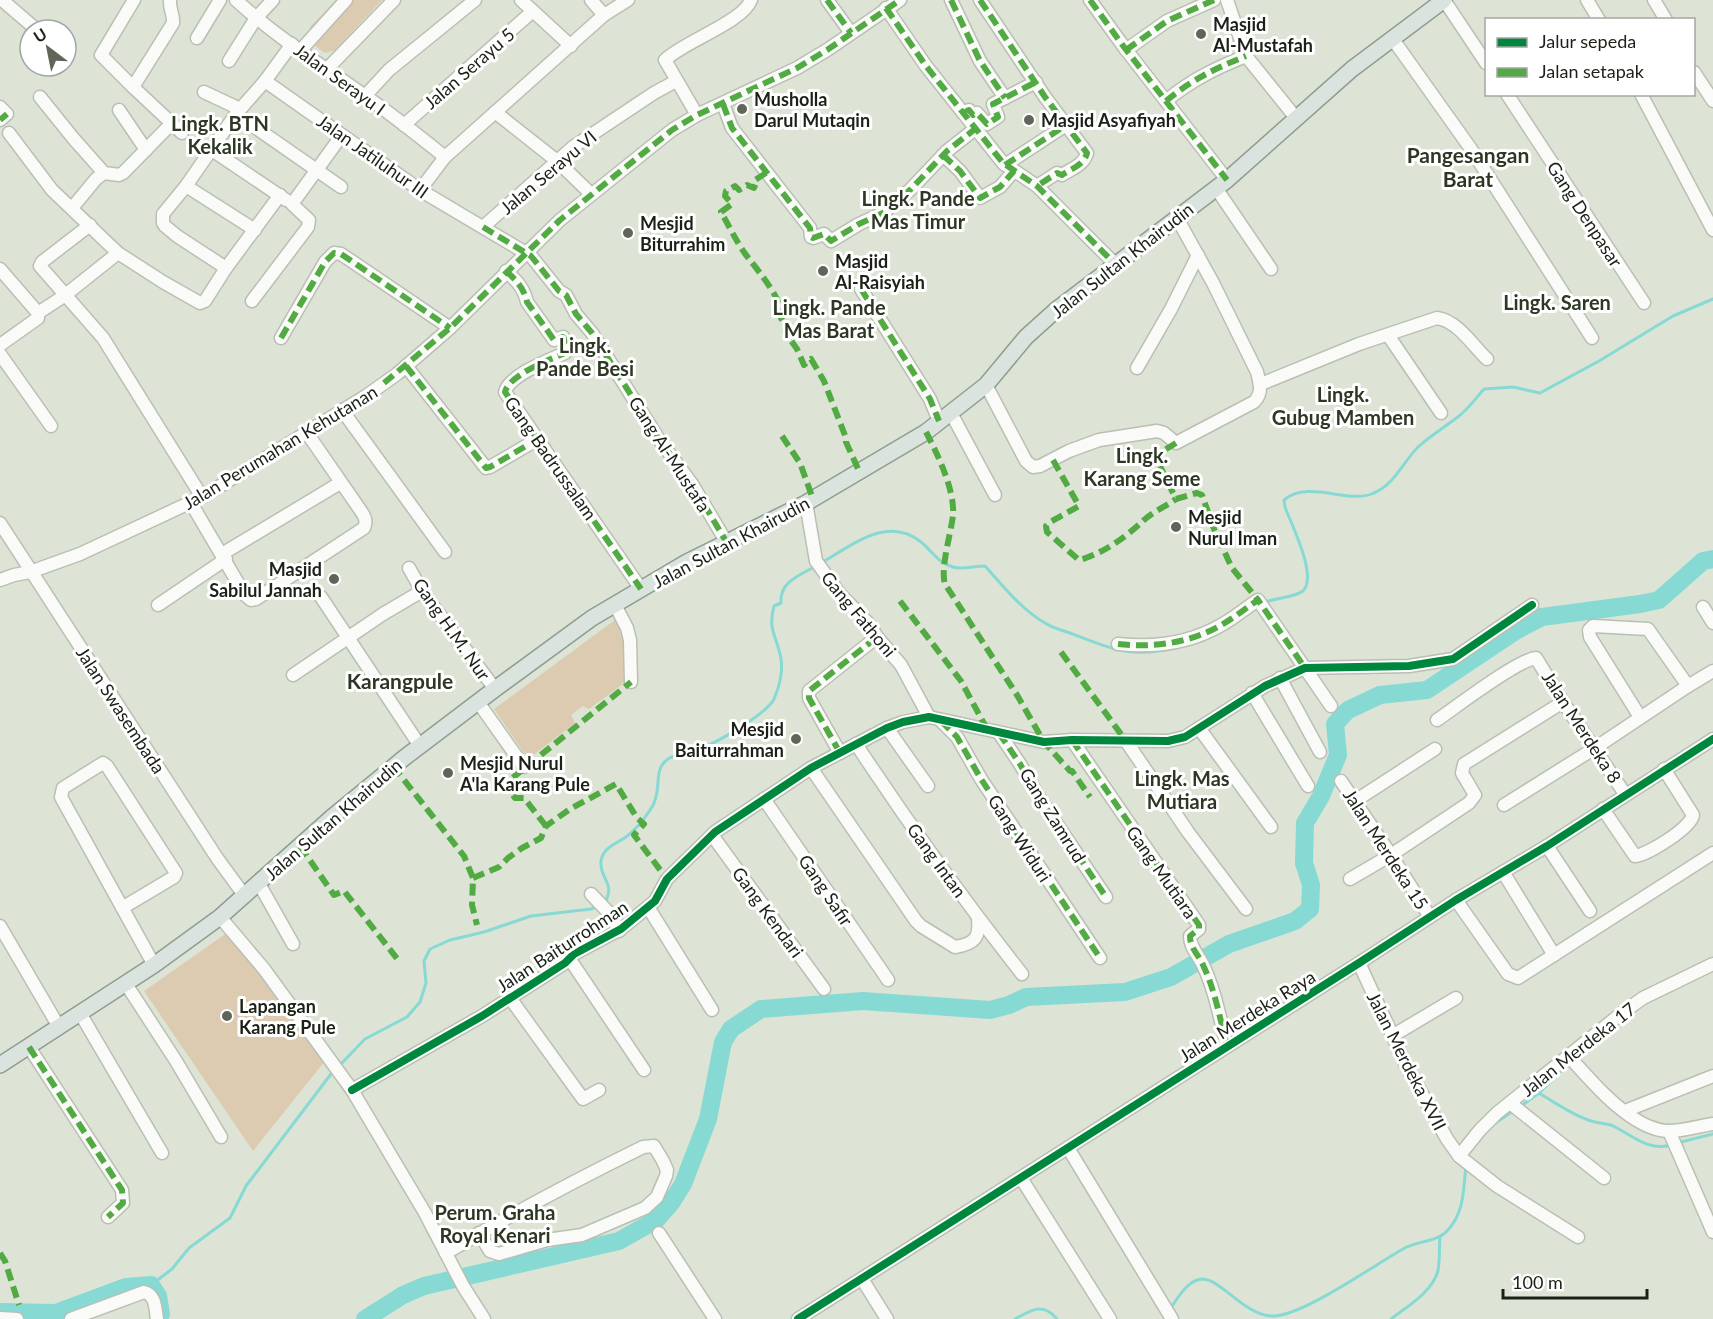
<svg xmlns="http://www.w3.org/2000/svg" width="1713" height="1319" viewBox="0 0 1713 1319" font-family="Lato,sans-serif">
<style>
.green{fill:#dccbb0}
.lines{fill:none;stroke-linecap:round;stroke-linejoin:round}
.stream{stroke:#86dad3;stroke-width:3}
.river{stroke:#86dad3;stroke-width:18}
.minor-casing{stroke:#babfb4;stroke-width:15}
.major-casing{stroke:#8d9e91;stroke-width:18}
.minor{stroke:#fafbf9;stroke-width:12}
.major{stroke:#dae3de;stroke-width:15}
.quiet{stroke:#52aa42;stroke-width:6;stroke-dasharray:12 6;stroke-linecap:butt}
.cycleway-casing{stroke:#fff;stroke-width:11}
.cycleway{stroke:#00873e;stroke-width:8}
.poi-dot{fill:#60655a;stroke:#fff;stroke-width:2}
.labels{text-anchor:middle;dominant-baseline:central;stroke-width:6;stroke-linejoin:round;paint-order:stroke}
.poi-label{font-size:18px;font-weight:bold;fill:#1c2118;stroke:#fff;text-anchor:start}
.street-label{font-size:18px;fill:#1c2118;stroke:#fff}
.neighbourhood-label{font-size:20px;font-weight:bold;fill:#2d3824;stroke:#fff}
.quarter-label{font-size:21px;font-weight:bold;fill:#2d3824;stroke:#fff}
</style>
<rect width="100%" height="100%" fill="#dde4d6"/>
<g class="green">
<path d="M336 0H382L335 50 326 53C316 49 307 38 310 27Z"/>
<path d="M619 617 629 638 627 681 589 709 583 706 571 715 575 723 528 759 494 709Z"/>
<path d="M231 930 325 1061 253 1151 144 991Z"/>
</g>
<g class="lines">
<g class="stream">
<path d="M821 563C853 545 887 515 921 542 932 551 938 563 953 567 962 570 975 566 985 566 1003 586 1021 609 1045 623 1054 629 1066 631 1075 635 1117 651 1133 658 1179 647"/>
<path d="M1263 603C1274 598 1296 597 1303 591 1318 576 1291 524 1285 507L1284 500C1309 479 1348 505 1374 493 1395 484 1403 462 1418 447 1431 435 1445 427 1459 416 1468 409 1476 398 1484 389L1513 387 1540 393 1599 361 1673 316 1713 299"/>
<path d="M1219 633 1238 621"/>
<path d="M1188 645 1204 640"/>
<path d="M604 904C617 883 599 879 601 861 603 847 616 844 626 837 635 830 642 822 648 813 652 808 656 799 657 792 659 781 656 767 668 759 675 754 686 755 694 752 712 745 766 715 774 699 780 686 784 668 780 654 775 633 768 629 774 606L781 603C779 582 800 575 816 566"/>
<path d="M339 1066 365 1039 407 1017 420 1002 426 983 424 961 430 949 450 940 484 932 531 916 591 909 598 906"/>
<path d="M1539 1093C1555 1103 1571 1114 1588 1120 1596 1123 1604 1123 1611 1125 1631 1134 1648 1152 1671 1145"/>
<path d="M1521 1106 1539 1093 1570 1063"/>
<path d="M1494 1124 1513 1111"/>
<path d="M1677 1143 1713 1134"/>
<path d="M151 1285 172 1269 189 1248 230 1218 246 1186 334 1070"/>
<path d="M1170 1309C1178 1298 1188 1279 1203 1279 1221 1280 1243 1313 1270 1316 1299 1319 1374 1265 1403 1249 1416 1241 1438 1242 1448 1230 1465 1211 1463 1189 1466 1166"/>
<path d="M1015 1319C1031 1310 1043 1302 1057 1319"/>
<path d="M1391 1319C1408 1306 1432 1292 1438 1271 1440 1260 1439 1248 1440 1237"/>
</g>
<g class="river">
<path d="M0 1312 56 1313 126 1287 151 1285 158 1296 161 1314"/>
<path d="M365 1319 403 1295 424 1286 619 1241 656 1220 671 1203 683 1184 708 1119 723 1042 731 1029 761 1009 863 1001 990 1010 1009 1005 1026 997 1125 992 1171 977 1229 944 1295 921 1310 909 1311 885 1304 863 1305 823 1321 796 1338 755 1335 724 1348 710 1380 695 1427 690 1517 630 1542 617 1640 604 1659 600 1703 561 1713 559"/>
</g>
<defs>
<g id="minor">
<path d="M2 0 37 30"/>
<path d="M134 0 101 55 133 87 182 133"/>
<path d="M236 0C275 36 321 65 365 96 393 115 419 136 445 157"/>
<path d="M521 0 571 46"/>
<path d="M591 0 604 15"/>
<path d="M827 0 851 33"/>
<path d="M951 0 980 61 1005 98"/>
<path d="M980 0 1045 97 1087 153C1084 165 1071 169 1062 175L1057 173 1037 186"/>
<path d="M1090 0 1124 47 1227 180"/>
<path d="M1227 0 1246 56 1296 118"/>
<path d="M1444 0 1486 63"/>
<path d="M1587 0 1599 20"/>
<path d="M1654 0 1666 20"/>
<path d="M886 8 926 66 1003 163 1037 186 1116 265"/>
<path d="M197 38 220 0"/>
<path d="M1392 38 1471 149 1592 338"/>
<path d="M1126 50 1167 21 1214 0"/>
<path d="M300 51 346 0"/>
<path d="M229 61 256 18 273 0"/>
<path d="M326 70 394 0"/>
<path d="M1694 72 1713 101"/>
<path d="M265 81 420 190 531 256 559 291 566 295 576 314 592 333 658 438 692 484 727 543"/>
<path d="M133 87 173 23C174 15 169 9 170 0"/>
<path d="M204 92 240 109"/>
<path d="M1507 94 1644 303"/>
<path d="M1641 94 1713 230"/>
<path d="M365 96 389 70 475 0"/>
<path d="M40 97 73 138 104 173"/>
<path d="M1166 101C1191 80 1216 68 1246 56"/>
<path d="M723 104 732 128 810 228 811 237 813 238 824 234 831 241 859 224 883 213 911 189 947 151 975 129"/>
<path d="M0 107 7 114 0 120"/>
<path d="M119 110 146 150"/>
<path d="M495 112 557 161 591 194"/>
<path d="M236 114 341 187"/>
<path d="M966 114 969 110 973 115 977 113 987 124 998 117 993 104 1036 82"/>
<path d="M697 115 665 60C683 42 743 22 751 0"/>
<path d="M404 125 533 11"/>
<path d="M9 133 52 190 118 253 163 282 200 303 205 301 226 268 280 195"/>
<path d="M212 150 286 200"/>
<path d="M943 155 960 171 980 198 1000 187 1014 171"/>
<path d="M1005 165 1066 125"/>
<path d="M186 186 255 230"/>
<path d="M1216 188 1271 269"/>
<path d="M420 190 445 157 604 15 628 0"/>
<path d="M72 208 96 179 104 173 119 175 123 173 172 123"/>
<path d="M90 225 42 262 40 266 103 338 202 497"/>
<path d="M483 227 573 147 654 93 676 81"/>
<path d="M226 268 177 236 165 226 163 223V214L186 186 236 114 265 81 292 44"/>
<path d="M0 269 38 313"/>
<path d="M506 271C516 280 524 288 527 302L554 340 563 337 568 346 565 353C549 360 509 375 505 392L641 589"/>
<path d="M861 289 930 399 939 421"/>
<path d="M252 301 308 227 309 220 292 204 342 135"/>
<path d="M1388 335 1441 413"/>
<path d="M281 338 325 262 334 253 341 254 350 260 450 328"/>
<path d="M0 345 38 318V313L64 296 118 253"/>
<path d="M0 354 51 426"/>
<path d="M406 366 486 468 490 467 538 439"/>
<path d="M1137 368 1171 309 1198 255"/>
<path d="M1261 384 1359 344 1437 318C1458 321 1473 346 1487 359"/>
<path d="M986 385 1026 461 1033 467 1040 466 1069 451 1099 440 1157 431 1164 433 1176 443 1254 402C1263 393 1260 384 1257 372L1213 283 1177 218"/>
<path d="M342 410 445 552"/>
<path d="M951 413 995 495"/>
<path d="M191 503 245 595 251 600 256 599 364 528C367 521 365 517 361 511L307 433"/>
<path d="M806 503 816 561 839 593 870 625 877 637 901 665 929 717"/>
<path d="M0 523 217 858 244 895"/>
<path d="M222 554 340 483"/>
<path d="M409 568 422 591 495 689"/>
<path d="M0 580 14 575 30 572 80 554 202 497 366 396 397 374 450 328 560 220 672 130 697 115 797 68 827 50 900 0"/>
<path d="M321 597 420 746"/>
<path d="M158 605 226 559"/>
<path d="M615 605 627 628 630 640 631 682"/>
<path d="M1703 607 1713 623"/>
<path d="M1118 644C1154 648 1191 643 1223 624 1235 617 1246 608 1258 600L1331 706"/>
<path d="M293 675 383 614 422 591"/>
<path d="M1280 678 1320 752"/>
<path d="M1252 693 1308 786"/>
<path d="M478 702 524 767"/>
<path d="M1640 717 1590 637 1589 630 1593 626 1648 629 1688 686 1713 671"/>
<path d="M940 720 957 737 981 779 1100 958"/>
<path d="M1437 720C1456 707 1517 660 1536 658L1563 702 1625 794"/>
<path d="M887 728 928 786"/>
<path d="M1199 728 1271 827"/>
<path d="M999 733 1020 764 1040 799 1106 897"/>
<path d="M1072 740 1199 925V929L1190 936C1190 948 1198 954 1203 965 1215 990 1220 1019 1227 1046"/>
<path d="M1126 741 1188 832 1246 909"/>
<path d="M856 744C908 823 963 899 1022 974"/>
<path d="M840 753 809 698V691L877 637"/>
<path d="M811 768 916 921 921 926 955 947C975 944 980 937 978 919"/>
<path d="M1341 781 1391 855 1430 917"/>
<path d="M764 799 888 980"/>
<path d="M1355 801 1435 749"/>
<path d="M1504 805 1595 748 1688 686"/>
<path d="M1603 809 1635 856C1647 855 1691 828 1693 815L1664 769"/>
<path d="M712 835 824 989"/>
<path d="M1547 846 1590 911"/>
<path d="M1503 872 1554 955"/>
<path d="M1350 879 1391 855 1469 803 1475 795 1462 773 1464 764 1563 702"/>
<path d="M258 882 293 944"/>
<path d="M591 894 611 915 619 931"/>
<path d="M1456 900 1508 974 1518 978 1713 853"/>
<path d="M648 907 712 1010"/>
<path d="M122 908 174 877 176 873 107 766 103 763 63 788 61 797 154 965"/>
<path d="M220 917 264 969 352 1090 425 1213 463 1286 484 1319"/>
<path d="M0 926 59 1027"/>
<path d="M569 958 644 1070"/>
<path d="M1359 963 1406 1065 1447 1139 1459 1156 1497 1186 1578 1237"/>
<path d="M126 984 176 1061 221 1137"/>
<path d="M510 998 583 1099 599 1090"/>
<path d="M80 1013 162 1153"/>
<path d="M1392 1036 1456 998"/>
<path d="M29 1047 122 1190 123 1203 108 1217"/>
<path d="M1568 1055C1591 1081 1631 1129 1667 1131 1681 1132 1698 1126 1713 1124"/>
<path d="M352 1090 482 1016 565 963 574 954 621 929 655 901 667 879 715 832 811 768 887 728 903 722 929 717 1044 742 1072 740 1168 741 1185 737 1265 686 1305 668 1409 666 1453 659 1532 605"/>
<path d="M1510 1103 1604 1178"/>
<path d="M1625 1111 1713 1076"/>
<path d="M1669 1131 1713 1232"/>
<path d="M1068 1148 1172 1319"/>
<path d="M1459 1156 1480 1130 1497 1113 1622 1013 1643 998 1713 964"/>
<path d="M1021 1178 1110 1319"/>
<path d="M659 1233 715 1319"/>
<path d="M446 1253C510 1215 576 1180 643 1147L654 1146 663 1161 667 1170 666 1176 657 1197 645 1208 582 1235 547 1240 499 1254 490 1251 479 1233"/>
<path d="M862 1279 887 1319"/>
<path d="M0 1318 17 1319"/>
<path d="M71 1319 144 1292C156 1295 155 1308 157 1319"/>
<path d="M798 1319 1359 963 1456 900 1547 846 1713 739"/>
</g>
<path id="major" d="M0 1065 154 965 220 917 331 818 404 758 495 689 592 618 687 562 806 503 926 432 986 385 1026 337 1056 310 1227 180 1352 69 1444 0"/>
</defs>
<use href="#minor" class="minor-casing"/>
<use href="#major" class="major-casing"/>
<use href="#minor" class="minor"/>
<use href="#major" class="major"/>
<g class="quiet">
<path d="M827 0 851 33"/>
<path d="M951 0 980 61 1005 98"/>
<path d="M980 0 1045 97 1087 153C1084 165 1071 169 1062 175L1057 173 1037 186"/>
<path d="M1090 0 1124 47 1227 180"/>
<path d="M886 8 926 66 1003 163 1037 186 1116 265"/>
<path d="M1126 50 1167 21 1214 0"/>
<path d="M1166 101C1191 80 1216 68 1246 56"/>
<path d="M723 104 732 128 810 228 811 237 813 238 824 234 831 241 859 224 883 213 911 189 947 151 975 129"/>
<path d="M967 113V111L969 110 973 115 977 113 987 124 998 117 993 104 1036 82"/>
<path d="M0 120 7 114"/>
<path d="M943 155 960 171 980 198 1000 187 1014 171"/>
<path d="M1005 165 1066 125"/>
<path d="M766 173 755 180 756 183 754 188 747 185 739 190 735 186 726 191 725 196 732 204 721 212C730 227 738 246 750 260 759 272 786 304 781 318L786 327 785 332 797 349 804 365 811 359 824 381 846 438V442L859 471"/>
<path d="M483 227 531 256 559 291 566 295 576 314 592 333 658 438 692 484 727 543"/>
<path d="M506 271C516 280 524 288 527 302L554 340 563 337 568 346 565 353C549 360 509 375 505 392L641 589"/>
<path d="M861 289 930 399 939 421"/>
<path d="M281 338 325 262 334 253 341 254 350 260 450 328"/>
<path d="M406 366 486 468 490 467 538 439"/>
<path d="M384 383 450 328 560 220 672 130 697 115 797 68 827 50 900 0"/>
<path d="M926 432C937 453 955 490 953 515 951 534 940 568 945 584L1017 695 1044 742 1070 771H1072L1090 797"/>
<path d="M782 436 800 463 813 499"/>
<path d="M1176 443 1155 456 1176 499 1197 493 1202 495 1214 529 1232 568 1258 600"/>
<path d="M1053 460 1079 506 1050 522 1046 526 1047 532 1079 560C1103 554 1127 536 1144 520 1153 512 1166 506 1176 499"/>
<path d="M900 601 961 681 988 731"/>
<path d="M1118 644C1154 648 1191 643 1223 624 1235 617 1246 608 1258 600L1305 668"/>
<path d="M1061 652 1126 741"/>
<path d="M941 721 957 737 981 779 1100 958"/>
<path d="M999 733 1020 764 1040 799 1106 897"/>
<path d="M1072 740 1199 925V929L1190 936C1190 948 1198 954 1203 965 1215 990 1220 1019 1227 1046"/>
<path d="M840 753 809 698V691L877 637"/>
<path d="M393 766 464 856 473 878 472 905 477 925"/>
<path d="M546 826 524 798H515L505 784 631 682"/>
<path d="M300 846 334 895 344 891 399 961"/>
<path d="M473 878 499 867 508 858 522 848 541 838 546 826 570 809 616 784 637 818 644 824 634 835 667 879"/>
<path d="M29 1047 122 1190 123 1203 108 1217"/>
<path d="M0 1253 5 1261 19 1305"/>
</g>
<defs>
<g id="cycleway">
<path d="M352 1090 482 1016 565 963 574 954 621 929 655 901 667 879 715 832 811 768 887 728 903 722 929 717 1044 742 1072 740 1168 741 1185 737 1265 686 1305 668 1409 666 1453 659 1532 605"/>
<path d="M798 1319 1359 963 1456 900 1547 846 1713 739"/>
</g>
</defs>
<use href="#cycleway" class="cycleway-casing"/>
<use href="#cycleway" class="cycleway"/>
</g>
<g class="poi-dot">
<circle cx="1201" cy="34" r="6"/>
<circle cx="742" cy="109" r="6"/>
<circle cx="1029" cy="120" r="6"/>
<circle cx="628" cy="233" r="6"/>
<circle cx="823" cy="271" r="6"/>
<circle cx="1176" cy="527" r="6"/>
<circle cx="334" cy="579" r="6"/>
<circle cx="796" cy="739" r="6"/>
<circle cx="448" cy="773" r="6"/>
<circle cx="227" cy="1016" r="6"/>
</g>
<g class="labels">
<g class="poi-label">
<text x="1213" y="24">Masjid<tspan x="1213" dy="21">Al-Mustafah</tspan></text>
<text x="754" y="99">Musholla<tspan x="754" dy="21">Darul Mutaqin</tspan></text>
<text x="1041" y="120">Masjid Asyafiyah</text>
<text x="640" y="223">Mesjid<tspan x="640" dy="21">Biturrahim</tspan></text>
<text x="835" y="261">Masjid<tspan x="835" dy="21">Al-Raisyiah</tspan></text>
<text x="1188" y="517">Mesjid<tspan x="1188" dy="21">Nurul Iman</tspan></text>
<text x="322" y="569" text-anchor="end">Masjid<tspan x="322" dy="21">Sabilul Jannah</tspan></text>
<text x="784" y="729" text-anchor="end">Mesjid<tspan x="784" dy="21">Baiturrahman</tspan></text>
<text x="460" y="763">Mesjid Nurul<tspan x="460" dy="21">A'la Karang Pule</tspan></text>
<text x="239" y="1006">Lapangan<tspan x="239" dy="21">Karang Pule</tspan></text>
</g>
<g class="street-label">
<text transform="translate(469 68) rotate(-41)">Jalan Serayu 5</text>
<text transform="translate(340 79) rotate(36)">Jalan Serayu I</text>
<text transform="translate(373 156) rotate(35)">Jalan Jatiluhur III</text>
<text transform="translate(548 172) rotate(-40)">Jalan Serayu VI</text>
<text transform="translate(1585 214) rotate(57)">Gang Denpasar</text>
<text transform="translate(1122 260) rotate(-38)">Jalan Sultan Khairudin</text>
<text transform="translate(280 447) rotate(-31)">Jalan Perumahan Kehutanan</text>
<text transform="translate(670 454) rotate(57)">Gang Al-Mustafa</text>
<text transform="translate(551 458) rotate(55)">Gang Badrussalam</text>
<text transform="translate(731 542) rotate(-28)">Jalan Sultan Khairudin</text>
<text transform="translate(859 614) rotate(50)">Gang Fathoni</text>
<text transform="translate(452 629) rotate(55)">Gang H.M. Nur</text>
<text transform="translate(121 710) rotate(57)">Jalan Swasembada</text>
<text transform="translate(1582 727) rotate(57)">Jalan Merdeka 8</text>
<text transform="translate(1053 815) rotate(58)">Gang Zamrud</text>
<text transform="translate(333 819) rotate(-41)">Jalan Sultan Khairudin</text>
<text transform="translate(1020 838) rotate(57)">Gang Widuri</text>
<text transform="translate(1386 849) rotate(57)">Jalan Merdeka 15</text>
<text transform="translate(937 860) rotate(54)">Gang Intan</text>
<text transform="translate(1162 872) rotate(55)">Gang Mutiara</text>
<text transform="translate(826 890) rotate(56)">Gang Safir</text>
<text transform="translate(768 912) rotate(54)">Gang Kendari</text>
<text transform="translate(562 946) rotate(-33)">Jalan Baiturrohman</text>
<text transform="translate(1247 1016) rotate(-32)">Jalan Merdeka Raya</text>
<text transform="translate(1578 1049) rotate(-38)">Jalan Merdeka 17</text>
<text transform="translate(1407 1061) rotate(63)">Jalan Merdeka XVII</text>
</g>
<g class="neighbourhood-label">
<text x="220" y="123">Lingk. BTN<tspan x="220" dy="23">Kekalik</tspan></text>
<text x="918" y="198">Lingk. Pande<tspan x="918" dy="23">Mas Timur</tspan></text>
<text x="1557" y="302">Lingk. Saren</text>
<text x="829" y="307">Lingk. Pande<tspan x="829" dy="23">Mas Barat</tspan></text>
<text x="585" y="345">Lingk.<tspan x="585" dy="23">Pande Besi</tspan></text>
<text x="1343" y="394">Lingk.<tspan x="1343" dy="23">Gubug Mamben</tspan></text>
<text x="1142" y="455">Lingk.<tspan x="1142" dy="23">Karang Seme</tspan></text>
<text x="1182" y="778">Lingk. Mas<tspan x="1182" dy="23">Mutiara</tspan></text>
<text x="495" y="1212">Perum. Graha<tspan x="495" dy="23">Royal Kenari</tspan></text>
</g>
<g class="quarter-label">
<text x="1468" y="154">Pangesangan<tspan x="1468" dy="24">Barat</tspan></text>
<text x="400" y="680">Karangpule</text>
</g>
</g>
<rect x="1485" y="18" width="210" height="78" fill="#ffffff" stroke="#a4a6a3" stroke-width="1.5"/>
<rect x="1497" y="38" width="30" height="9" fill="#00873e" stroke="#a4a6a3" stroke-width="1.5"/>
<text x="1539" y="48" font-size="18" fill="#1c2118">Jalur sepeda</text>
<rect x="1497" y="68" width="30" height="9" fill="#52aa42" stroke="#a4a6a3" stroke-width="1.5"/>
<text x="1539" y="78" font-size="18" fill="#1c2118">Jalan setapak</text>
<g transform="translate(48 48) rotate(328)"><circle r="28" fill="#ffffff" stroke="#a4a6a3" stroke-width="1.5"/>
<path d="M0-4.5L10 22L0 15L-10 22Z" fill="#60655a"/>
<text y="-9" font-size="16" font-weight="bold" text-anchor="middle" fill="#1c2118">U</text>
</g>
<path d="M1503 1289v9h144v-9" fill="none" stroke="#1c2118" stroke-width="3"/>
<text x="1512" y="1289" font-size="18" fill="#1c2118" stroke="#ffffff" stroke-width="4.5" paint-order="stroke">100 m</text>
</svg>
